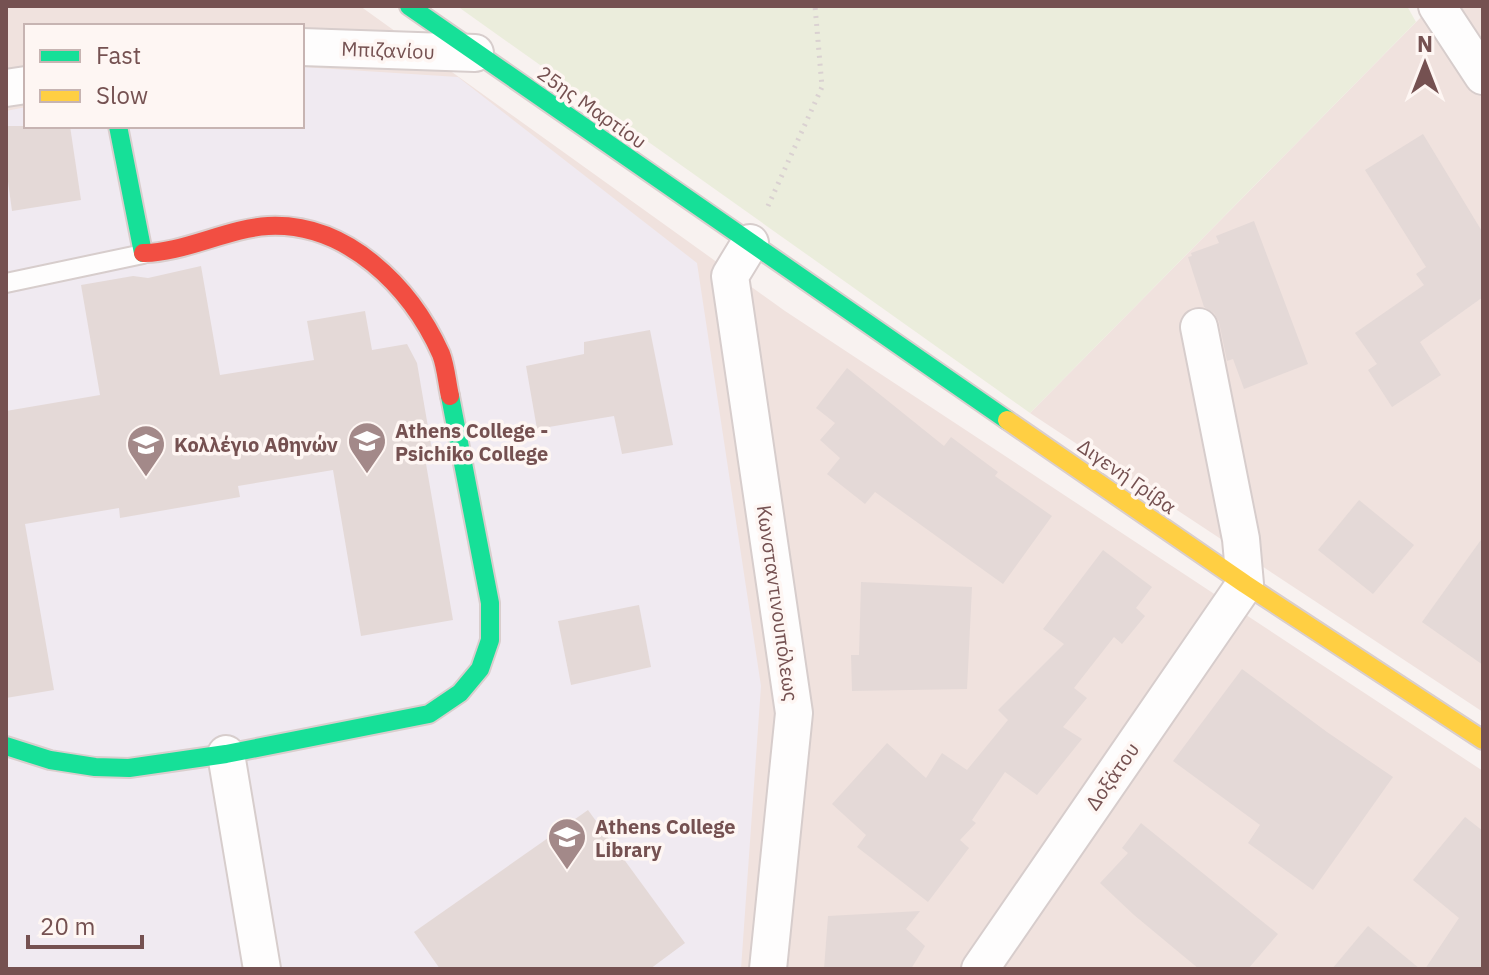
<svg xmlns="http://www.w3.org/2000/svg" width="1489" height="975" viewBox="0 0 1489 975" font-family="'IBM Plex Sans',sans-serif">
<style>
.residential{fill:#f0e2de;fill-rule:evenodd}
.education{fill:#f0eaf1}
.green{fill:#ebeddc}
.building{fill:#e4d9d7}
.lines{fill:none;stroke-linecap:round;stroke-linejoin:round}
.lane-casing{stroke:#d7cdcc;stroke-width:22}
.street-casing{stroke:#d7cdcc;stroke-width:40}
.fast-casing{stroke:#d9cecd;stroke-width:22}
.slow-casing{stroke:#d9cecd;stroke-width:22}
.jam-casing{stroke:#d9cecd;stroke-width:22}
.path{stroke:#dad1d1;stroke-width:5;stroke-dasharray:2 6;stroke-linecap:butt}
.lane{stroke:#fefdfd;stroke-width:18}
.street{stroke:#fefdfd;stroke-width:36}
.fast{stroke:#16e098;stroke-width:18}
.slow{stroke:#ffcf43;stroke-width:18}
.jam{stroke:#f24e42;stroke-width:18}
.labels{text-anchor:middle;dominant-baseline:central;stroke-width:7;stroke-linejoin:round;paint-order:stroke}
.street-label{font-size:20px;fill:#755151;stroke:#fef6f3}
.poi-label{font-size:20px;font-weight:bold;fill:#755151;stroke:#fef6f3;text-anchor:start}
</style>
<rect width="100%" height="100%" fill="#f8f2f0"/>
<g class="residential">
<path d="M6 6H360L785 311 1483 771V969H6ZM26 26H302V126H26Z"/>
<path d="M1432 6H1483V712L1030 413Z"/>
</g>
<path class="education" d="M302 67 458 77 697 263 761 686 741 969H6V111L26 107V126H302Z"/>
<path class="green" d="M457 6H1407L1416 22 1030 413Z"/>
<g class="building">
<path d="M6 126H70L81 200 12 211 6 167Z"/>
<path d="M1423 134 1483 233V297L1420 342 1441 375 1392 407 1368 370 1377 364 1355 333 1424 285 1416 274 1426 267 1365 170Z"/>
<path d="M1254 221 1308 364 1244 389 1233 359 1227 361 1219 322 1214 313 1204 307 1188 257 1192 256 1191 253 1219 243 1216 236Z"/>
<path d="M201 266 220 375 314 360 307 321 365 311 372 350 407 344 417 363 433 456 425 458 453 620 361 636 333 470 238 486 240 497 120 518 119 508 25 524 54 690 6 698V411L100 395 81 285 133 276 148 278Z"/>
<path d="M650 330 673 445 622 454 614 416 537 429 526 366 584 354V342Z"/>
<path d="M847 368 944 446 951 437 998 472 995 476 1052 516 1003 584 875 492 865 504 827 474 840 458 820 440 835 423 816 408Z"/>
<path d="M1359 500 1414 545 1373 594 1318 550Z"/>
<path d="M1483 537V665L1422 622Z"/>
<path d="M1103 550 1152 587 1136 608 1145 616 1122 644 1114 637 1074 688 1087 698 1063 727 1082 739 1037 795 1005 772 972 820 976 823 960 840 969 848 928 902 857 847 866 835 832 804 887 743 926 778 942 753 967 770 1008 720 998 710 1064 644 1043 629Z"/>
<path d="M861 582 972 587 967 689 852 691 851 655H859Z"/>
<path d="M639 605 651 667 571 685 558 621Z"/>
<path d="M1242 669 1327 732 1393 777 1313 890 1248 843 1260 825 1173 761Z"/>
<path d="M588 810 685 943 650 969H440L414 932Z"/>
<path d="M1465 817 1483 831V969H1425L1459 918 1413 880Z"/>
<path d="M1141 823 1278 934 1248 969H1199L1134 915 1100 883 1128 853 1122 848Z"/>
<path d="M920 911 906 929 925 946 911 969H824L828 916Z"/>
<path d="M1368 926 1420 969H1332Z"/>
</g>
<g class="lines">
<defs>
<path id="lane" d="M6 283 143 254"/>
<g id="street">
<path d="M1437 6 1483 76"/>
<path d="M302 47 475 53"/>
<path d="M6 88 26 85"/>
<path d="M750 243 730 276 794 713 768 969"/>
<path d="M226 754 262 969"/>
<path d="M980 969 1245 584 1241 539 1199 327"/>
</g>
<g id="fast">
<path d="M409 6 1007 420"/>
<path d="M118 126 143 253"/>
<path d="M6 746 50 760 95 767 129 768 226 754 429 714 460 693 480 669 490 640V603L450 396"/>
</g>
<path id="slow" d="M1007 420 1245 584 1483 740"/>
<path id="jam" d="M143 253C180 254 229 228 268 226 347 222 411 287 441 354 446 367 447 383 450 396"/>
</defs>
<use href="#lane" class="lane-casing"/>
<use href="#street" class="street-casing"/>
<use href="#fast" class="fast-casing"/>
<use href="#slow" class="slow-casing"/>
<use href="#jam" class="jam-casing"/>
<path class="path" d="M768 206 822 87 815 6"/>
<use href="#lane" class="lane"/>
<use href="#street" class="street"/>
<use href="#fast" class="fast"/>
<use href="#slow" class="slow"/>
<use href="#jam" class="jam"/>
</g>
<defs>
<symbol id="school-pin" viewBox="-11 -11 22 30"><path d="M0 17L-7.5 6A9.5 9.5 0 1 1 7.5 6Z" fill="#a38989" stroke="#fef6f3"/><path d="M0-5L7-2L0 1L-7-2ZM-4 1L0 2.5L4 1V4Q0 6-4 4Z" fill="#fff"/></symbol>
</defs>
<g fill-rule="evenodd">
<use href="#school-pin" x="345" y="419" width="44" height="60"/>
<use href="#school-pin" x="124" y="422" width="44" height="60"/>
<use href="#school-pin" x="545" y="815" width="44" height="60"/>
</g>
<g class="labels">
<g class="street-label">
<text transform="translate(388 50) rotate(2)">Μπιζανίου</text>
<text transform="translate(592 107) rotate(35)">25ης Μαρτίου</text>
<text transform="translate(1127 476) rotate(35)">Διγενή Γρίβα</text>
<text transform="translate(778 603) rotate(82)">Κωνσταντινουπόλεως</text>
<text transform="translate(1112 776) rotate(-55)">Δοξάτου</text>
</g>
<g class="poi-label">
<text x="395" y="430">Athens College -<tspan x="395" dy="23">Psichiko College</tspan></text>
<text x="174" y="444">Κολλέγιο Αθηνών</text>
<text x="595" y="826">Athens College<tspan x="595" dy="23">Library</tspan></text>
</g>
</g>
<rect width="1489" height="975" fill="none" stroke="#755151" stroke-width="16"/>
<rect x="24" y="24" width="280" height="104" fill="#fef6f3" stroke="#c7b4b2" stroke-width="2"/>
<rect x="40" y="50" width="40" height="12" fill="#16e098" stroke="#c7b4b2" stroke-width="2"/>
<text x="96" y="64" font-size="24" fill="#755151">Fast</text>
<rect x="40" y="90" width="40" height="12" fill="#ffcf43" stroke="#c7b4b2" stroke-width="2"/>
<text x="96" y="104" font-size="24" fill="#755151">Slow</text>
<g transform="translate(1425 64)" stroke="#fef6f3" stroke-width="6" paint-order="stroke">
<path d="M0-6L14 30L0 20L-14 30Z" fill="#755151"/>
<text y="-12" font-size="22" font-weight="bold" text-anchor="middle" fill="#755151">N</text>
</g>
<path d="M28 935v12h114v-12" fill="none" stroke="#755151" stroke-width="4"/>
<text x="40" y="935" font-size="24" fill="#755151" stroke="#fef6f3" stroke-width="6" paint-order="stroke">20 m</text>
</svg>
